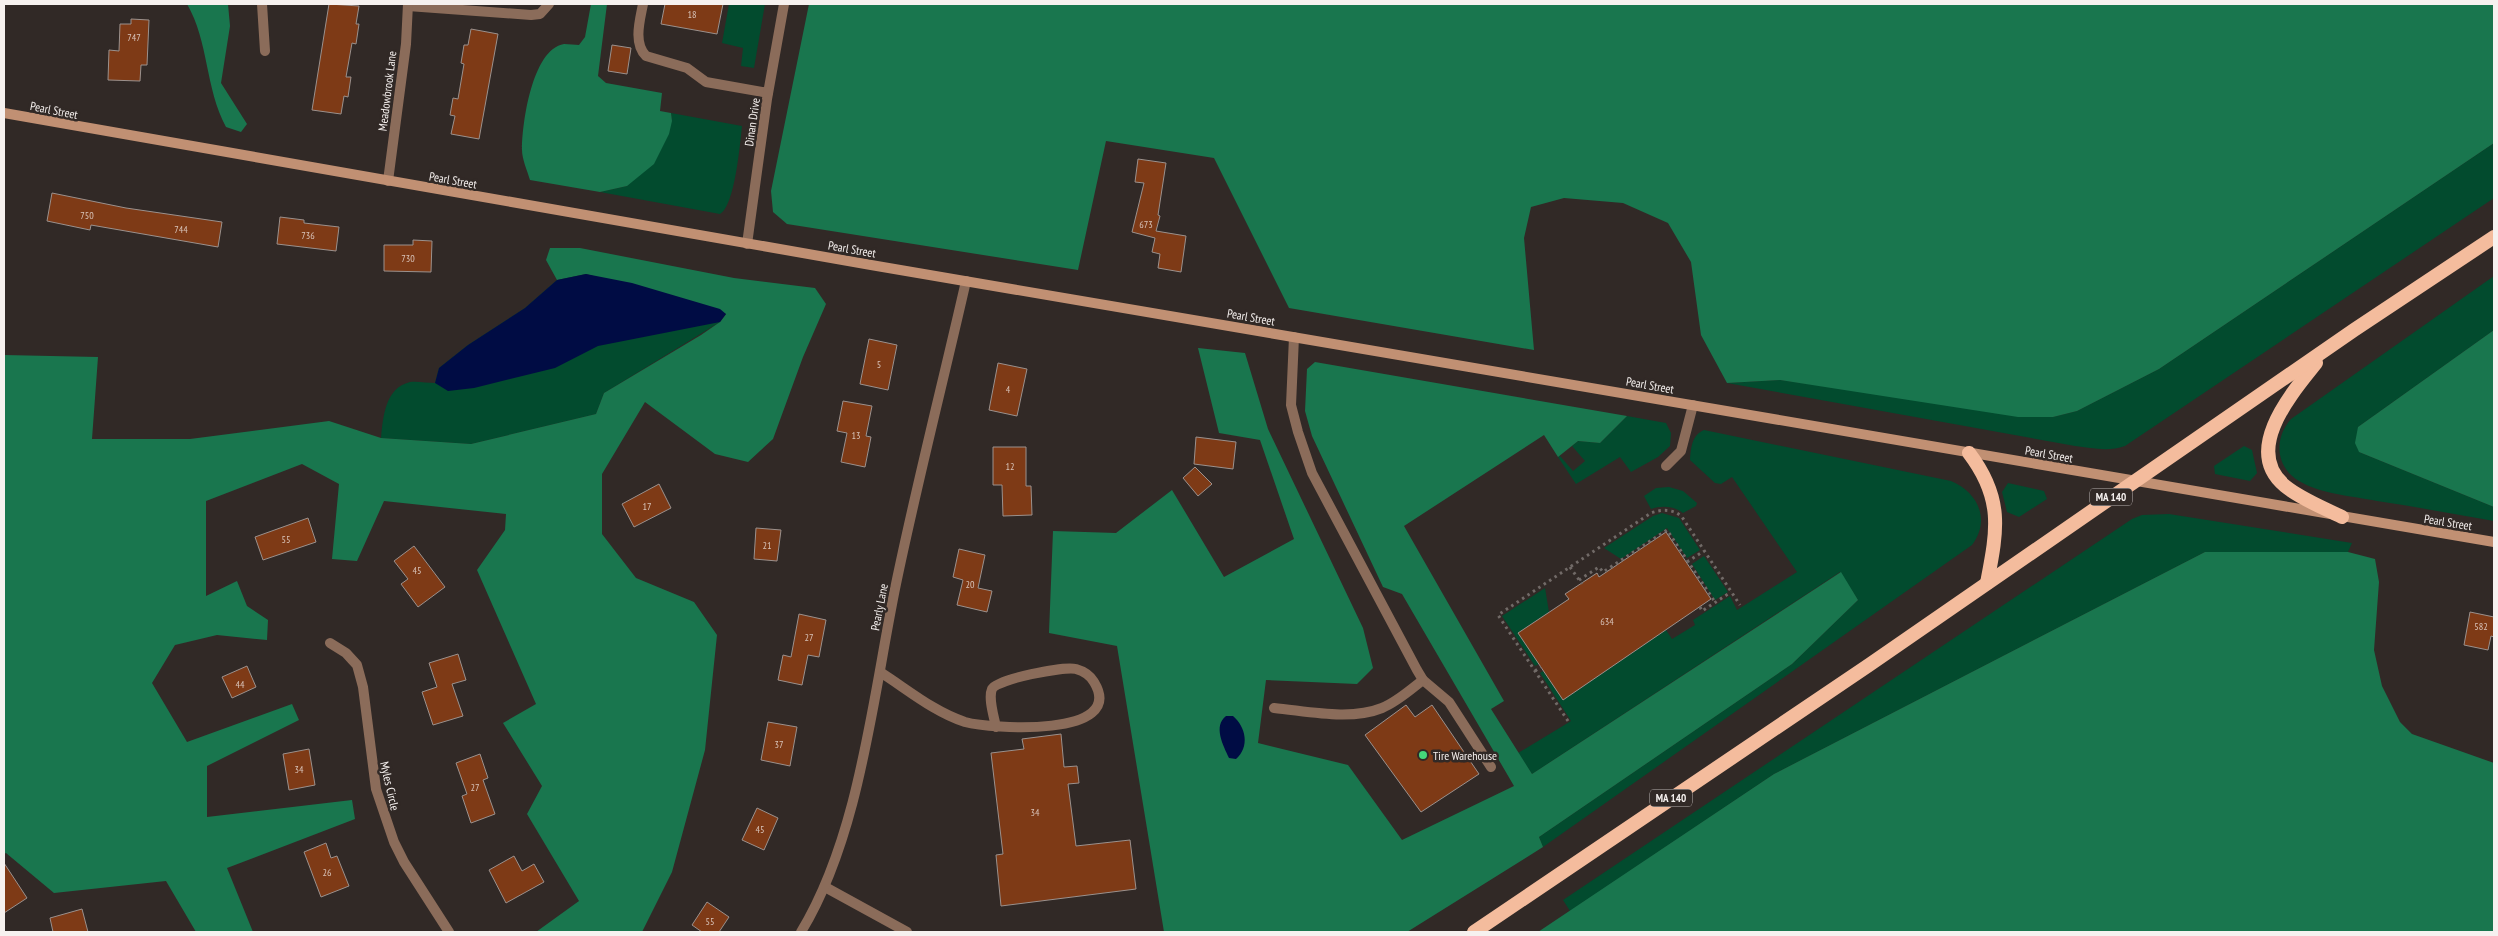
<svg xmlns="http://www.w3.org/2000/svg" width="2498" height="936" viewBox="0 0 2498 936" font-family="'PT Sans Narrow',sans-serif">
<style>
.green{fill:#024b2e}
.forest{fill:#19764e}
.water{fill:#000c44}
.building{fill:#7e3a16;stroke:#9b918d}
.lines{fill:none;stroke-linecap:round;stroke-linejoin:round}
.path{stroke:#716a67;stroke-width:3;stroke-dasharray:2.5 4;stroke-linecap:butt}
.service{stroke:#8b6c5a;stroke-width:10}
.minor{stroke:#8b6c5a;stroke-width:10}
.secondary{stroke:#c19073;stroke-width:10}
.trunk{stroke:#f4bc9d;stroke-width:14}
.poi-dot{fill:#45d77a;stroke:#312926;stroke-width:2}
.labels{text-anchor:middle;dominant-baseline:central;stroke-width:5;stroke-linejoin:round;paint-order:stroke}
.number-label{font-size:10px;fill:#d8c3b9}
.shield{fill:#312926;stroke:#bbb5b3;stroke-width:1}
.shield-label{font-size:11px;font-weight:bold;fill:#f6f1ef}
.street-label{font-size:12px;fill:#f6f1ef;stroke:#312926}
.poi-label{font-size:12px;fill:#f6f1ef;stroke:#312926;text-anchor:start}
</style>
<rect width="100%" height="100%" fill="#312926"/>
<g class="green">
<path d="M729 4H765L754 68 741 66 743 48 722 43Z"/>
<path d="M671 113 742 126C740 144 735 206 720 214L600 192 627 186 672 121Z"/>
<path d="M2494 143V198L2125 446C2108 452 2092 448 2075 446L1727 383 1780 380 2053 417 2077 411 2159 369Z"/>
<path d="M586 274 720 322 604 393 596 414 471 444 381 438C383 417 385 388 410 382 418 381 427 383 435 383L439 368 468 345 525 308 557 280Z"/>
<path d="M2494 276V330L2358 427 2359 452 2494 507V521C2455 514 2416 507 2377 501 2352 496 2321 494 2299 481 2275 467 2274 438 2291 419Z"/>
<path d="M1627 416 1666 423 1671 433 1670 446 1658 457 1631 472 1620 457 1576 484 1558 457 1560 456 1573 471 1585 461 1572 446 1578 441 1600 443Z"/>
<path d="M1704 430 1951 481C1978 492 1991 520 1972 545L1543 847 1539 837 1792 664 1858 600 1840 572 1532 774 1518 753 1571 721 1540 673 1543 671 1563 700 1666 630 1672 639 1695 625 1693 620 1730 596 1737 610 1797 572 1732 477 1721 484 1715 483 1690 460C1691 447 1692 435 1704 430Z"/>
<path d="M2244 446 2252 450 2257 473 2250 481 2215 474 2214 466Z"/>
<path d="M2008 483 2044 491 2047 499 2019 517 2007 512 2002 492Z"/>
<path d="M1669 487 1683 491 1697 503 1696 506 1683 513C1674 506 1662 505 1651 509L1644 496 1656 488Z"/>
<path d="M1662 513 1679 518 1700 550 1687 558 1667 528 1621 559 1604 548 1653 516Z"/>
<path d="M2169 514 2352 543 2348 552H2205L1774 774 1570 911 1563 900 2132 519 2142 515Z"/>
<path d="M1704 556 1728 592 1715 600 1692 564Z"/>
<path d="M1545 588 1549 612 1518 633 1539 664 1535 666 1502 616Z"/>
</g>
<g class="forest">
<path d="M187 4H228L230 26 221 83 247 124 241 132 226 127C205 88 209 42 187 4Z"/>
<path d="M591 4H607L598 76 606 83 662 93 660 111 671 113 672 121 669 134 654 164 627 186 600 192 530 180C527 170 522 159 522 150 522 124 532 49 564 44 569 44 575 45 579 45L585 37Z"/>
<path d="M809 4H2494V143L2159 369 2077 411 2053 417H2018L1780 380 1727 383 1701 335 1691 262 1668 223 1623 203 1564 198 1531 207 1524 238 1534 350 1289 308 1214 158 1106 141 1078 270 787 224 773 212 771 191Z"/>
<path d="M550 248H580L734 278 815 288 826 304 803 357 773 439 748 462 715 454 645 402 602 474V534L636 578 694 602 717 635 705 750 672 872 642 932H536L579 901 527 814 542 786 503 723 536 704 477 570 505 530 506 514 384 501 357 561 332 559 339 484 302 464 206 501V596L237 581 247 606 268 620 267 640 217 635 175 645 152 683 187 742 292 704 299 720 207 766V817L352 800 355 819 227 868 253 932H196L166 881 54 893 6 853 4 854V355L98 357 92 439H190L329 421 381 438 471 444 596 414 604 393 701 335 720 322 726 314 586 274 557 280 546 260Z"/>
<path d="M2494 330V507L2359 452 2355 443 2358 427Z"/>
<path d="M1198 348 1245 353 1268 429 1363 628 1373 668 1357 684 1266 680 1258 743 1348 765 1402 840 1514 786 1402 594 1383 587 1312 436 1305 411 1307 369 1315 362 1627 416 1600 443 1578 441 1558 457 1544 435 1404 526 1504 701 1491 709 1532 774 1841 572 1858 600 1792 664 1539 837 1543 847 1407 932H1164L1117 646 1049 633 1053 531 1116 533 1172 490 1224 577 1294 539 1260 440 1219 433Z"/>
<path d="M2205 552H2348L2375 559 2379 582 2374 650 2382 686 2400 722 2412 734 2494 763V932H1538L1774 774Z"/>
</g>
<g class="water">
<path d="M586 274 632 283 720 309 726 314 720 322 598 346 555 368 474 388 448 391 435 383 439 368 468 345 525 308 557 280Z"/>
<path d="M1226 716H1233C1246 727 1250 747 1236 759L1229 758C1223 745 1213 726 1226 716Z"/>
</g>
<g class="building">
<path d="M329 4 359 6 356 24H359L356 44 352 43 346 77H351L348 97 344 96 341 114 312 110Z"/>
<path d="M665 4H723L717 34 661 24Z"/>
<path d="M131 19 149 20 147 65H141L140 81 108 80 109 50 119 51 120 24H131Z"/>
<path d="M471 29 498 34 479 139 451 134 455 116 450 115 453 98 458 99 464 64 461 63 464 45H468Z"/>
<path d="M612 45 631 48 627 74 608 71Z"/>
<path d="M1138 159 1166 163 1158 215 1160 216 1156 231 1186 236 1181 272 1158 268 1160 254 1152 252 1155 238 1132 232 1144 183 1135 182Z"/>
<path d="M52 193 126 208 222 222 218 247 91 225 90 230 47 221Z"/>
<path d="M280 217 304 220V223L339 227 336 251 277 244Z"/>
<path d="M413 240 432 241 431 272 384 271V245H413Z"/>
<path d="M869 339 897 345 888 390 860 384Z"/>
<path d="M998 363 1027 369 1017 416 989 410Z"/>
<path d="M843 401 872 406 866 436 871 437 865 467 841 462 847 433 837 431Z"/>
<path d="M1196 437 1236 442 1233 469 1194 464Z"/>
<path d="M993 447H1026V486H1031L1032 515 1003 516 1002 485H993Z"/>
<path d="M1195 467 1212 484 1198 496 1183 478Z"/>
<path d="M659 484 671 508 634 527 622 504Z"/>
<path d="M308 518 316 542 263 560 255 537Z"/>
<path d="M756 528 781 530 777 561 754 559Z"/>
<path d="M1666 532 1711 599 1563 700 1518 633 1569 599 1565 594 1597 573 1599 577Z"/>
<path d="M414 546 445 587 418 607 401 584 408 579 394 561Z"/>
<path d="M959 549 985 555 978 588 992 591 987 612 957 605 963 580 953 577Z"/>
<path d="M2470 612 2494 617V637L2491 636 2488 650 2464 645Z"/>
<path d="M799 614 826 620 819 657 808 655 802 685 778 680 783 655 791 657Z"/>
<path d="M458 654 466 680 452 684 463 716 433 725 422 692 437 687 429 663Z"/>
<path d="M247 666 256 687 232 698 222 677Z"/>
<path d="M1406 705 1415 717 1432 705 1479 774 1421 812 1365 735Z"/>
<path d="M768 722 797 727 790 766 761 760Z"/>
<path d="M1061 734 1064 767 1077 766 1079 783 1068 784 1076 846 1130 840 1136 889 1001 906 996 855 1003 854 991 753 1024 749 1022 739Z"/>
<path d="M309 749 315 785 289 790 283 754Z"/>
<path d="M480 754 488 778 483 780 495 814 471 823 462 796 467 794 456 763Z"/>
<path d="M757 808 778 818 764 850 742 840Z"/>
<path d="M326 843 331 858 337 856 349 886 321 897 304 852Z"/>
<path d="M514 856 522 871 534 864 544 882 506 903 489 870Z"/>
<path d="M4 863 27 898 4 913Z"/>
<path d="M707 902 729 917 719 932H702L692 925Z"/>
<path d="M82 909 88 932H53L50 918Z"/>
</g>
<g class="lines">
<g class="path">
<path d="M1687 562 1704 551"/>
<path d="M1570 567 1582 584"/>
<path d="M1579 580 1599 567 1603 572 1667 530 1715 602"/>
<path d="M1700 607 1702 611 1731 592"/>
<path d="M1535 671 1541 667"/>
<path d="M1568 721 1498 615 1651 513C1662 509 1674 509 1682 517L1740 605"/>
</g>
<g class="service">
<path d="M262 4 265 51"/>
<path d="M643 4C640 20 633 43 646 56L687 68 706 82 768 93"/>
<path d="M408 6 531 15 540 14 549 4"/>
<path d="M1294 337 1291 405 1298 432 1312 473 1417 670 1423 680 1449 702 1491 767"/>
<path d="M1666 466 1681 451 1693 405"/>
<path d="M880 672C907 689 934 712 965 722 990 729 1128 738 1094 682 1090 675 1083 671 1076 669 1064 666 997 679 992 689 988 698 994 717 996 727"/>
<path d="M1274 708C1307 711 1350 721 1382 708 1397 702 1410 690 1423 680"/>
<path d="M825 887 907 932"/>
</g>
<g class="minor">
<path d="M388 181 406 44 408 4"/>
<path d="M747 244 767 99 784 4"/>
<path d="M330 643 346 653 357 665 363 687 376 789 394 842 404 862 449 932"/>
<path d="M801 932C860 835 873 695 896 584 917 483 943 382 966 281"/>
</g>
<path class="secondary" d="M4 113 871 265 2494 542"/>
<g class="trunk">
<path d="M2316 363C2292 393 2242 450 2285 486 2301 499 2322 507 2342 517"/>
<path d="M1969 453C2004 499 1997 531 1987 583"/>
<path d="M1474 932 1869 665 2354 330 2494 237"/>
</g>
</g>
<circle class="poi-dot" cx="1423" cy="755" r="5"/>
<g class="labels">
<g class="number-label">
<text x="692" y="14">18</text>
<text x="134" y="37">747</text>
<text x="87" y="215">750</text>
<text x="1146" y="224">673</text>
<text x="181" y="229">744</text>
<text x="308" y="235">736</text>
<text x="408" y="258">730</text>
<text x="879" y="364">5</text>
<text x="1008" y="389">4</text>
<text x="856" y="435">13</text>
<text x="1010" y="466">12</text>
<text x="647" y="506">17</text>
<text x="286" y="539">55</text>
<text x="767" y="545">21</text>
<text x="417" y="570">45</text>
<text x="970" y="584">20</text>
<text x="1607" y="621">634</text>
<text x="2481" y="626">582</text>
<text x="809" y="637">27</text>
<text x="240" y="684">44</text>
<text x="779" y="744">37</text>
<text x="299" y="769">34</text>
<text x="475" y="787">27</text>
<text x="1035" y="812">34</text>
<text x="760" y="829">45</text>
<text x="327" y="872">26</text>
<text x="710" y="921">55</text>
</g>
<g class="shield">
<rect x="2090" y="488.5" width="42" height="17" rx="4"/>
<rect x="1650" y="789.5" width="42" height="17" rx="4"/>
</g>
<g class="shield-label">
<text x="2111" y="497">MA 140</text>
<text x="1671" y="798">MA 140</text>
</g>
<g class="street-label">
<text transform="translate(387 91) rotate(-83)">Meadowbrook Lane</text>
<text transform="translate(54 110) rotate(11)">Pearl Street</text>
<text transform="translate(752 122) rotate(-82)">Dinan Drive</text>
<text transform="translate(453 180) rotate(10)">Pearl Street</text>
<text transform="translate(852 249) rotate(10)">Pearl Street</text>
<text transform="translate(1251 317) rotate(10)">Pearl Street</text>
<text transform="translate(1650 385) rotate(10)">Pearl Street</text>
<text transform="translate(2049 454) rotate(10)">Pearl Street</text>
<text transform="translate(2448 522) rotate(9)">Pearl Street</text>
<text transform="translate(879 607) rotate(-79)">Pearly Lane</text>
<text transform="translate(390 786) rotate(77)">Myles Circle</text>
</g>
<g class="poi-label">
<text x="1433" y="755">Tire Warehouse</text>
</g>
</g>
<rect width="2498" height="936" fill="none" stroke="#f6f1ef" stroke-width="10"/>
</svg>
